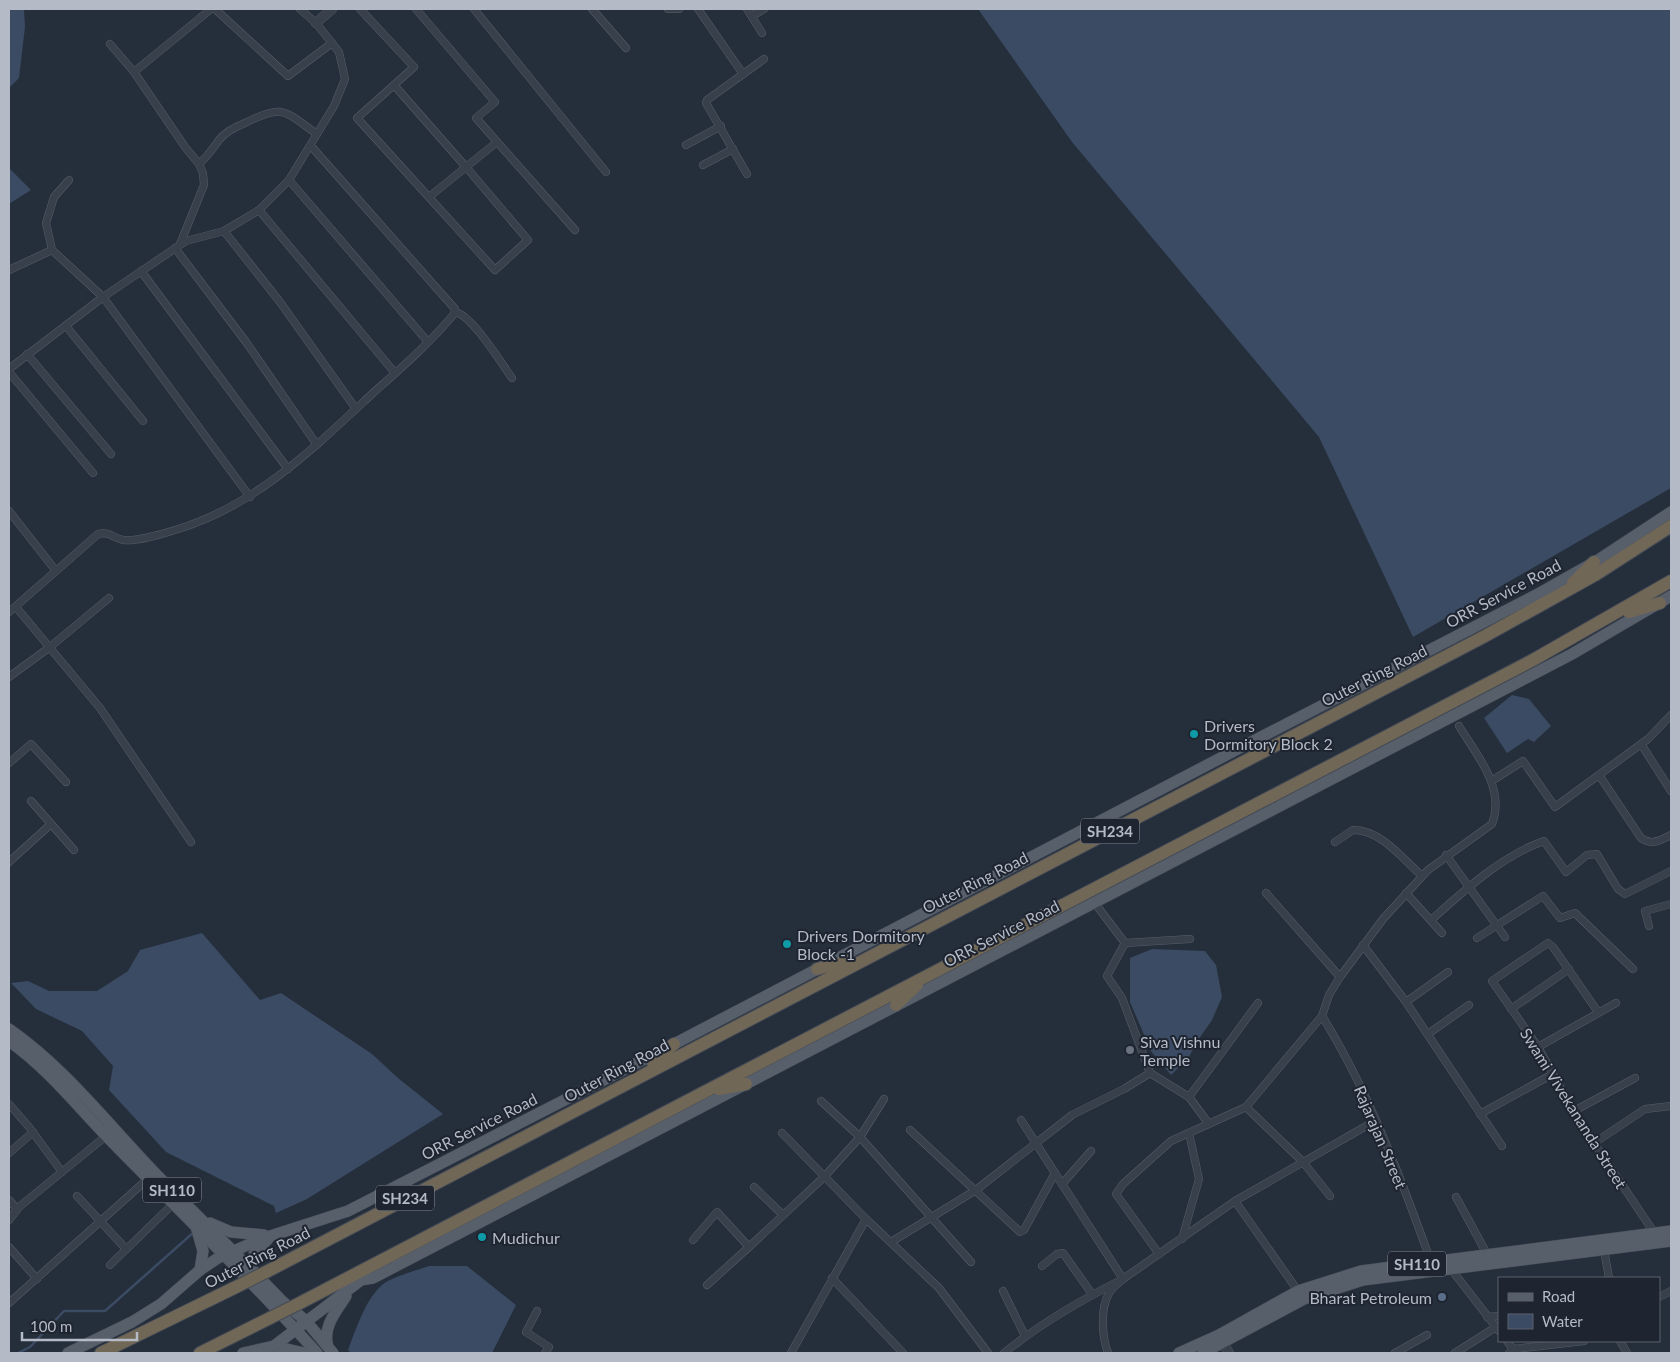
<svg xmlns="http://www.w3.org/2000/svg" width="1680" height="1362" viewBox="0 0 1680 1362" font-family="Lato,sans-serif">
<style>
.water{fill:#3b4b63}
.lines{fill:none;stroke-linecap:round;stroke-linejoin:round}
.stream{stroke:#3b4b63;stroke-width:2.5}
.minor-casing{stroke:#575e69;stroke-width:8}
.tertiary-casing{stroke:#575e69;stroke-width:10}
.primary-casing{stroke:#424954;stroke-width:12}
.motorway-casing{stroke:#444b56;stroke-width:14}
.minor{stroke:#38404b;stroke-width:7}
.tertiary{stroke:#38404b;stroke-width:9}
.primary{stroke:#575f6b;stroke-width:11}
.motorway{stroke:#716756;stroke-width:12}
.motorway-bridge-casing{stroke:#444b56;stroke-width:14;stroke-linecap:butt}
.motorway-bridge{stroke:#716756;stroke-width:12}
.culture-dot{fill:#0f9aa8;stroke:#1e2530;stroke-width:2}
.worship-dot{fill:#6b7280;stroke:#1e2530;stroke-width:2}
.service-dot{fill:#5c6f8a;stroke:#1e2530;stroke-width:2}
.labels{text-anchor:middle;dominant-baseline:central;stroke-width:4;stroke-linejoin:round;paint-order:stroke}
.shield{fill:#1e2530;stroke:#878e9a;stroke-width:1}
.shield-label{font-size:15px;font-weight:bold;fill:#b4bbc7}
.street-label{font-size:16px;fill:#b4bbc7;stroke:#1e2530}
.poi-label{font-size:16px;fill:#b4bbc7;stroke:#1e2530;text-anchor:start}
</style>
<rect width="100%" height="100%" fill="#252e3b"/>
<g class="water">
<path d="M9 9H24L25 27 19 78 9 88Z"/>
<path d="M978 9H1671V488L1413 637 1319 437 1072 142Z"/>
<path d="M9 168 31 190 9 204Z"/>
<path d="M1512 695 1529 699 1551 726 1534 742 1528 739 1507 753 1484 718Z"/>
<path d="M202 933 260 1000 281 993 372 1054 398 1078 443 1114 307 1199 276 1213 274 1206 166 1152 109 1090 113 1066 82 1031 36 1009 11 983 28 981 49 991H97L128 971 140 950Z"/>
<path d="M1152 949 1205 951 1216 965 1222 997 1212 1020 1196 1043 1188 1059 1171 1075 1151 1051 1130 1002V958Z"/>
<path d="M429 1266H467L516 1305 492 1353H351L348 1350C356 1329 365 1300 382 1285 391 1277 418 1270 429 1266Z"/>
</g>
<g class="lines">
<path class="stream" d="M18 1353 30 1347 64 1311H105L194 1232"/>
<defs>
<g id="minor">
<path d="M215 9 288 76 332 43"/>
<path d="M360 9 414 67 394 85 466 167 497 142"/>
<path d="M416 9 495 102 476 118 575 230"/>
<path d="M474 9 606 172"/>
<path d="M592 9 626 48"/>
<path d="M668 9H679"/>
<path d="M698 9 743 74"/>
<path d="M747 9 762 33"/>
<path d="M752 16 764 9"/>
<path d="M110 44 134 72 185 147 199 164 203 173 204 185 180 244"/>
<path d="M134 72 211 9"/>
<path d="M394 85 357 118 495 270 528 240 466 167 429 197"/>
<path d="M686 145 721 126"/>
<path d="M199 164C208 156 212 150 219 140 225 132 235 127 245 123 284 103 284 111 317 134"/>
<path d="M703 165 733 149"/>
<path d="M747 174 706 103 707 100 764 59"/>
<path d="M69 180 54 197 46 223 52 250 103 297 250 497"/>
<path d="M289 180 428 342"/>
<path d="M259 210 395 373"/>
<path d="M224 231 280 302 356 409"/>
<path d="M175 248 246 342 317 445"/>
<path d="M9 270 52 250"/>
<path d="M141 271 288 469"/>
<path d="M455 312C472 315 501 363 512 378"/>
<path d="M66 326 143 421"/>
<path d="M27 354 111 454"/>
<path d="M9 369 103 297 186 241 224 231 259 210 289 180 334 106 345 79 339 52 316 23 300 9"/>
<path d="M9 372 93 473"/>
<path d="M9 511 56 571 9 612"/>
<path d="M56 571 98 534C109 531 113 538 123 540 134 542 163 534 175 530 254 507 314 448 373 393 401 368 430 343 454 314L455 309 311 146"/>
<path d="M16 607 100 708 191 842"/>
<path d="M9 677 50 647 109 598"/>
<path d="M1641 744 1671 791"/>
<path d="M9 763 31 744 66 782"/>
<path d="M1599 775 1641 838C1652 846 1660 840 1671 835"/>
<path d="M1493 780 1523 761 1555 807 1648 739 1671 715"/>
<path d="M31 801 74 850"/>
<path d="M1335 842 1353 830C1380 829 1404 860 1422 876"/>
<path d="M1446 855 1505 937"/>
<path d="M9 862 51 824"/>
<path d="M1266 893 1340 977"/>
<path d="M1406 893 1442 933"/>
<path d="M1094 902 1125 943 1190 939"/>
<path d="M1431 920C1464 891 1501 856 1544 841L1566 872 1587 855 1597 854 1618 889 1625 894 1671 871"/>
<path d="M1649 926 1645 911 1671 904"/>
<path d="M1477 938 1543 896 1560 918 1575 913 1633 969"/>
<path d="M1125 943 1107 976 1122 998 1150 1073"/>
<path d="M1363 945 1406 1002 1502 1146"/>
<path d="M1406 1002 1448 972"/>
<path d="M1511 1009 1569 969"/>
<path d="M1598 1012 1553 947 1548 943 1492 981 1538 1047 1578 1119 1655 1234"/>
<path d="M1322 1016C1369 1092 1401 1178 1431 1262"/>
<path d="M1428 1034 1469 1005"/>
<path d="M1538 1047 1616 1003"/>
<path d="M1189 1097 1209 1124"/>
<path d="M821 1101 860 1137 971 1262"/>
<path d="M9 1104 29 1127 62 1172"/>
<path d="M1246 1107 1303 1162 1330 1196"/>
<path d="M1574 1111 1635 1078"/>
<path d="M1480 1114 1553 1074"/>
<path d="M910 1130 1020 1232 1024 1230 1055 1173"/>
<path d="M782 1133 866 1219 939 1288 988 1353"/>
<path d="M1594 1143 1645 1109 1671 1106"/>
<path d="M9 1153 33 1132"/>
<path d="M1062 1184 1091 1151"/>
<path d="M754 1187 783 1215"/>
<path d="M77 1196 126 1249"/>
<path d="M1456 1197 1488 1256"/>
<path d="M9 1200 17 1209"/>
<path d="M1235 1201 1298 1291"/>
<path d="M9 1220 19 1207 106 1136"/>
<path d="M1182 1239 1199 1179 1189 1133"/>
<path d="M693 1240 717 1212 749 1247 824 1177 860 1137 884 1099"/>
<path d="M891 1242 976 1190 1072 1115 1124 1089 1150 1073 1189 1097 1258 1003"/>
<path d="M9 1247 37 1279"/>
<path d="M1604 1250 1609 1278"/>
<path d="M1159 1254 1116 1194 1123 1184 1171 1141 1246 1107 1322 1016 1329 995 1340 977 1383 919 1428 870 1492 824C1506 788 1476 754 1459 726"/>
<path d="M110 1265 174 1203"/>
<path d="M1042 1266 1057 1254 1063 1253 1092 1294"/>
<path d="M1451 1269 1499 1331"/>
<path d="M832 1278 903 1353"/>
<path d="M707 1285 749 1247"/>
<path d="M1003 1291 1025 1336"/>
<path d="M1659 1297 1671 1291"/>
<path d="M9 1303 151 1176"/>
<path d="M537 1311 526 1332 549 1347 545 1353"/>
<path d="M1487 1317 1499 1316"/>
<path d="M1507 1341 1516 1353"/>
<path d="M1620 1341 1627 1353"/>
<path d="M791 1353 866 1219"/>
<path d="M1004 1353C1041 1323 1081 1300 1123 1279L1021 1120"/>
<path d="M1108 1353C1102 1337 1100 1309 1109 1293 1112 1288 1119 1283 1123 1279L1235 1201 1375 1121"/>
<path d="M1395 1353 1427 1335"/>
<path d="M1455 1353 1496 1327"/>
<path d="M1509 1353 1514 1349 1584 1341"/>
</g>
<g id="tertiary">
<path d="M316 23 332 9"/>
<path d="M1223 1343 1229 1353"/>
</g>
<g id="primary">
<path d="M9 1029C65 1068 107 1123 155 1173 197 1216 241 1258 283 1302L306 1321 333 1353"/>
<path d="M9 1041C50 1070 81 1111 117 1147 184 1215 253 1282 317 1353"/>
<path d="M210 1223 231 1232 264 1235"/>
<path d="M197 1230 203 1251 200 1270"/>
<path d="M252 1269 254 1254 268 1239"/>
<path d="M274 1346 304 1353"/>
<path d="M328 1347C322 1327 336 1312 346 1296"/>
<path d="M68 1353 132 1322 161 1304 200 1270 218 1258 261 1239 348 1211 674 1044 1234 751 1538 594 1598 560 1671 512"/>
<path d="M243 1353 274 1346 361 1280 373 1278 1572 654 1671 596"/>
<path d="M1179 1353 1219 1335 1298 1291 1361 1271 1671 1231"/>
<path d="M1203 1353 1304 1299 1363 1280 1671 1241"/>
</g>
<g id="motorway">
<path d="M1573 583 1594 562"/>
<path d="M1629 612 1660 603"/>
<path d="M817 969 849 961"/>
<path d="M896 1005 917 985"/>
<path d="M653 1063 674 1044"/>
<path d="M719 1089 746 1084"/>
<path d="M266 1272 1485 636 1595 575 1671 526"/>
<path d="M298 1304 1533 660 1671 581"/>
<path d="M101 1353 238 1286"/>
<path d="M200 1353 270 1318"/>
</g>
</defs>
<use href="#minor" class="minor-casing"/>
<use href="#tertiary" class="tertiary-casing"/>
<use href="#primary" class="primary-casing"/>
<use href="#motorway" class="motorway-casing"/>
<use href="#minor" class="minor"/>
<use href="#tertiary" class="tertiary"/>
<use href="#primary" class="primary"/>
<use href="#motorway" class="motorway"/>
<defs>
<g id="motorway-bridge">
<path d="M238 1286 266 1272"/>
<path d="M270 1318 298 1304"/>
</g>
</defs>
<use href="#motorway-bridge" class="motorway-bridge-casing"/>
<use href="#motorway-bridge" class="motorway-bridge"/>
</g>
<g class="culture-dot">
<circle cx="1194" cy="734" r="5"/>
<circle cx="787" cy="944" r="5"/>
<circle cx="482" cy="1237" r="5"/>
</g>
<circle class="worship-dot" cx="1130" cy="1050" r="5"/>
<circle class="service-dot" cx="1442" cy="1297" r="5"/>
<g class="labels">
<g class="shield">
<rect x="1081" y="818.5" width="58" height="25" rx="4"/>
<rect x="143" y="1177.5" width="58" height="25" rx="4"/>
<rect x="376" y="1185.5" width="58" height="25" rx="4"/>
<rect x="1388" y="1251.5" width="58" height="25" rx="4"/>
</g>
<g class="shield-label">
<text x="1110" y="831">SH234</text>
<text x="172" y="1190">SH110</text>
<text x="405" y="1198">SH234</text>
<text x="1417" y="1264">SH110</text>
</g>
<g class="street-label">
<text transform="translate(1503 593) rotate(-28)">ORR Service Road</text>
<text transform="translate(1374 675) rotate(-27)">Outer Ring Road</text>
<text transform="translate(975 882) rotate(-27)">Outer Ring Road</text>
<text transform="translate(1001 933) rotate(-27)">ORR Service Road</text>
<text transform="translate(616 1070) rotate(-28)">Outer Ring Road</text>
<text transform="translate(1574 1108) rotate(58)">Swami Vivekananda Street</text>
<text transform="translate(479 1126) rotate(-27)">ORR Service Road</text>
<text transform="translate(1381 1137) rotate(67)">Rajarajan Street</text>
<text transform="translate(257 1257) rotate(-27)">Outer Ring Road</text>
</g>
<g class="poi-label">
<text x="1204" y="725">Drivers<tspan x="1204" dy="18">Dormitory Block 2</tspan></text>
<text x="797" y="935">Drivers Dormitory<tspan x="797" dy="18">Block -1</tspan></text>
<text x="1140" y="1041">Siva Vishnu<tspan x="1140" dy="18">Temple</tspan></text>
<text x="492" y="1237">Mudichur</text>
<text x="1432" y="1297" text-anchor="end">Bharat Petroleum</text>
</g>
</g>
<rect width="1680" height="1362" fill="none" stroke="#b4bbc7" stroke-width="20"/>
<rect x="1498" y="1277" width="162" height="65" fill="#1e2530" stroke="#5a616c"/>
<rect x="1508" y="1293" width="25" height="8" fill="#575f6b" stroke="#5a616c"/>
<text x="1542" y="1302" font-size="15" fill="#b4bbc7">Road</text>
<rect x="1508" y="1314" width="25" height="15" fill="#3b4b63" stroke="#5a616c"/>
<text x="1542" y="1327" font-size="15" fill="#b4bbc7">Water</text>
<path d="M22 1332v8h115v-8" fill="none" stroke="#b4bbc7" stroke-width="2.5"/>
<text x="30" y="1332" font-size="15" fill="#b4bbc7" stroke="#1e2530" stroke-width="4" paint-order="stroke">100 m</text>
</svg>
